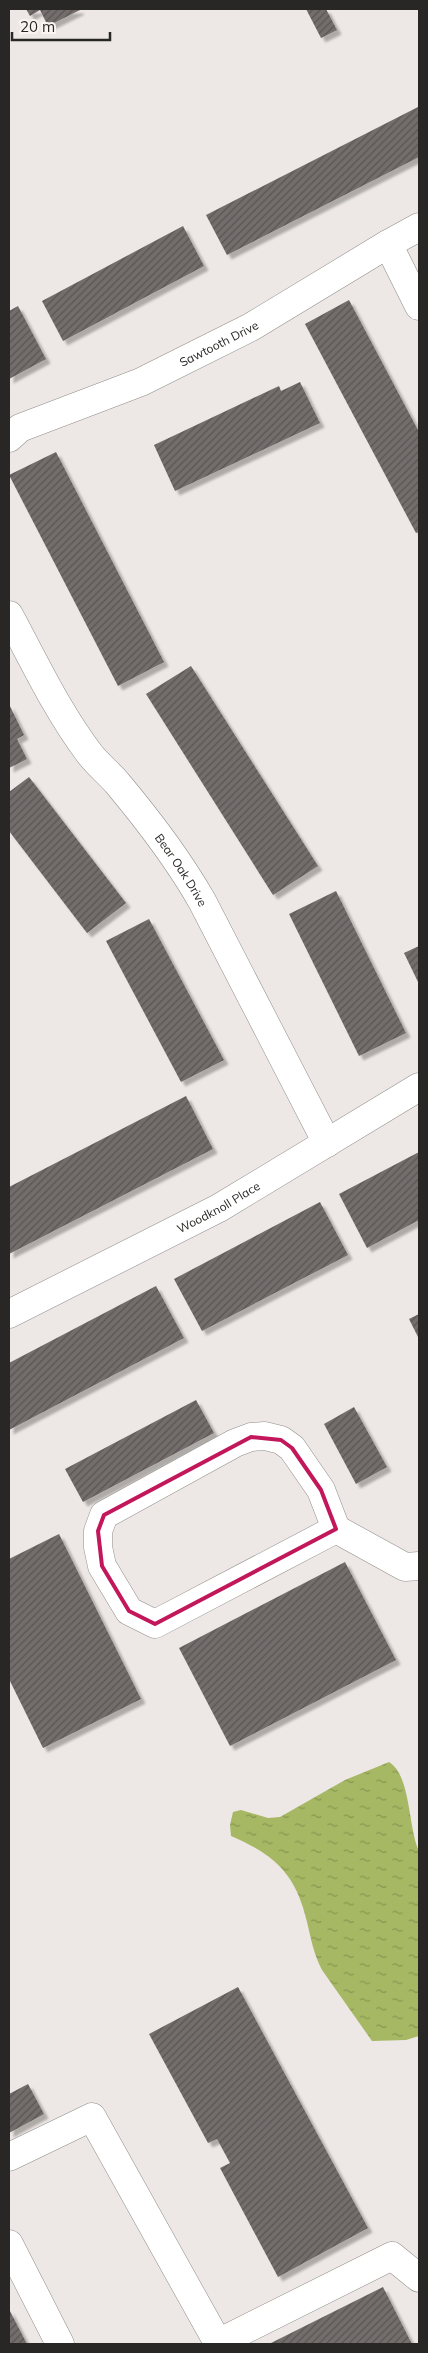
<svg xmlns="http://www.w3.org/2000/svg" width="428" height="2353" viewBox="0 0 428 2353" font-family="Mulish,sans-serif">
<style>
.water{fill:url(#water-ripples)}
.building{fill:url(#building-hatch);filter:url(#shadow)}
.lines{fill:none;stroke-linecap:round;stroke-linejoin:round}
.minor-casing{stroke:#928e8b;stroke-width:29}
.minor{stroke:#fff;stroke-width:28}
.marked{fill:none;stroke:#c2185b;stroke-width:4;stroke-linejoin:round}
.labels{text-anchor:middle;dominant-baseline:central;stroke-width:5;stroke-linejoin:round;paint-order:stroke}
.street-label{font-size:12px;fill:#282725;stroke:#faf5f2}
</style>
<defs>
<pattern id="water-ripples" width="26" height="14" patternUnits="userSpaceOnUse" patternTransform="scale(1.25)"><rect width="26" height="14" fill="#a6b863"/><path d="M2 4q2-2 4 0t4 0M15 11q2-2 4 0t4 0" fill="none" stroke="#879651"/></pattern>
<pattern id="building-hatch" width="6" height="6" patternUnits="userSpaceOnUse" patternTransform="scale(1.25)"><rect width="6" height="6" fill="#736d6c"/><path d="M-1 1l2-2M0 6l6-6M5 7l2-2" fill="none" stroke="#595554"/></pattern>
<filter id="shadow"><feDropShadow dx="4.5" dy="4.5" stdDeviation="1" flood-color="#0004"/></filter>
</defs>
<rect width="100%" height="100%" fill="#ede8e5"/>
<path class="water" d="M389 1762C411 1775 408 1828 419 1851V2036L406 2040 372 2041 322 1970C314 1955 311 1939 307 1922 296 1874 275 1855 231 1836L230 1825 233 1812 241 1810 268 1818 280 1817 345 1780Z"/>
<g class="building">
<path d="M26 9H79L80 10 48 26 40 10 30 16Z"/>
<path d="M306 9H326L337 30 321 38Z"/>
<path d="M418 107 419 157 227 255 206 215Z"/>
<path d="M183 226 204 266 63 341 42 301Z"/>
<path d="M349 300 419 432V532L416 533 305 324Z"/>
<path d="M18 306 46 359 9 379V311Z"/>
<path d="M300 382 320 423 175 491 154 445 279 386 281 391Z"/>
<path d="M56 452 164 662 118 686 9 475Z"/>
<path d="M191 666 318 866 273 895 146 694Z"/>
<path d="M9 704 24 735 17 739 27 759 9 768Z"/>
<path d="M29 777 126 903 87 933 9 831V792Z"/>
<path d="M336 891 406 1033 359 1056 289 914Z"/>
<path d="M149 919 224 1060 181 1082 106 941Z"/>
<path d="M419 946V984L404 953Z"/>
<path d="M186 1096 213 1149 9 1254V1187Z"/>
<path d="M419 1152V1220L367 1248 339 1194Z"/>
<path d="M320 1202 348 1255 202 1331 174 1279Z"/>
<path d="M156 1286 184 1338 9 1430V1363Z"/>
<path d="M419 1314V1339L409 1319Z"/>
<path d="M196 1400 214 1433 83 1502 65 1469Z"/>
<path d="M354 1407 387 1467 356 1484 324 1424Z"/>
<path d="M59 1534 141 1699 43 1748 9 1679V1559Z"/>
<path d="M345 1562 396 1660 230 1746 179 1648Z"/>
<path d="M238 1987 368 2228 278 2277 220 2168 230 2163 217 2139 208 2143 149 2034Z"/>
<path d="M28 2084 44 2114 9 2133V2094Z"/>
<path d="M383 2287 412 2344H269Z"/>
<path d="M9 2309 27 2344H9Z"/>
</g>
<g class="lines">
<defs>
<g id="minor">
<path d="M388 244 419 306"/>
<path id="s1" d="M9 438 20 428 141 382 251 327 388 244 419 227"/>
<path id="s2" d="M9 615C34 661 57 711 89 753 97 764 109 773 118 784 149 821 178 859 202 901L327 1143"/>
<path id="s3" d="M9 1314 219 1208 419 1087"/>
<path d="M336 1529 155 1624 129 1611 102 1566 98 1547V1531L104 1515 235 1443 251 1437 265 1436 281 1440 292 1448 321 1490 336 1529 405 1567 419 1566"/>
<path d="M9 2157 92 2117 218 2343"/>
<path d="M9 2244 60 2344"/>
<path d="M216 2344 392 2256 419 2278"/>
</g>
</defs>
<use href="#minor" class="minor-casing"/>
<use href="#minor" class="minor"/>
</g>
<path class="marked" d="M251 1437 281 1440 292 1448 321 1490 336 1529 155 1624 129 1611 102 1566 98 1531 104 1515Z"/>
<g class="labels">
<g class="street-label">
<text stroke="none"><textPath href="#s1" startOffset="231">Sawtooth Drive</textPath></text>
<text stroke="none"><textPath href="#s2" startOffset="309">Bear Oak Drive</textPath></text>
<text stroke="none"><textPath href="#s3" startOffset="235">Woodknoll Place</textPath></text>
</g>
</g>
<rect width="428" height="2353" fill="none" stroke="#282725" stroke-width="20"/>
<path d="M12 32v8h98v-8" fill="none" stroke="#282725" stroke-width="2.5"/>
<text x="20" y="32" font-size="15" fill="#282725" stroke="#faf5f2" stroke-width="4" paint-order="stroke">20 m</text>
</svg>
